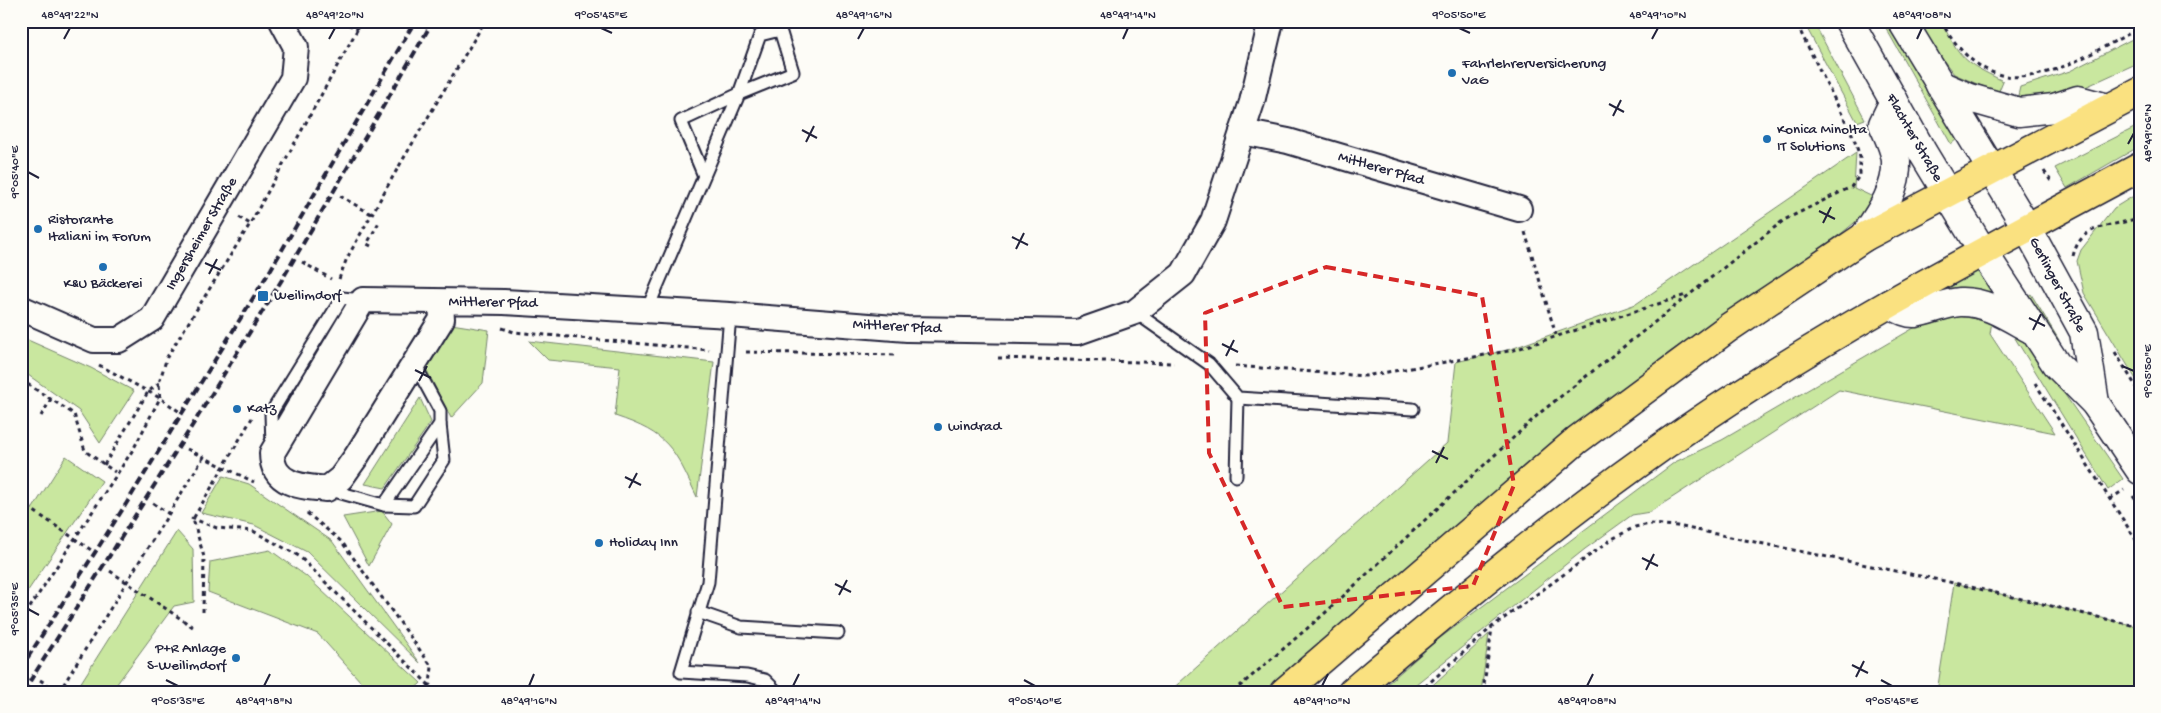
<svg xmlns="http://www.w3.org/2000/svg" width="2161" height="713" viewBox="0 0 2161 713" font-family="'Gochi Hand',sans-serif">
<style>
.green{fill:#c9e79f;stroke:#76846d}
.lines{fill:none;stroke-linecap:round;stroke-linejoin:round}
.lane-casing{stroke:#22223b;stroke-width:15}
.street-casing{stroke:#22223b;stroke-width:28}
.secondary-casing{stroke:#22223b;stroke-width:31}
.primary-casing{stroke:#22223b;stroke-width:31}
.path{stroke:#22223b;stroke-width:3;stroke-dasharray:4 4;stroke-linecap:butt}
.lane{stroke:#fdfcf7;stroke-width:11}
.street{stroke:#fdfcf7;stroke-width:24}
.secondary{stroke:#fdfcf7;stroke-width:28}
.primary{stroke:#fae180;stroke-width:28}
.rail{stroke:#22223b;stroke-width:4;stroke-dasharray:8 4;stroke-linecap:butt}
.marked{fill:none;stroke:#d62828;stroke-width:4;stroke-dasharray:10 6;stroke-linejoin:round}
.ticks{fill:none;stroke:#22223b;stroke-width:2}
.poi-dot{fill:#1f6fb2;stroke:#fdfcf7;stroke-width:2}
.labels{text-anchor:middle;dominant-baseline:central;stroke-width:4;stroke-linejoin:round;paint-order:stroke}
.poi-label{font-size:15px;fill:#22223b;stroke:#fdfcf7;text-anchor:start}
.street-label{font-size:15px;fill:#22223b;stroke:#fdfcf7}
.neatline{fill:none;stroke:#22223b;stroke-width:2}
.ticks-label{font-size:12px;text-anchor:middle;fill:#22223b}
</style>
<rect width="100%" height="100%" fill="#fdfcf7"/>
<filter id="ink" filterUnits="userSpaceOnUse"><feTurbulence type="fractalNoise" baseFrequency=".02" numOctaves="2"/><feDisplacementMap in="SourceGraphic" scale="10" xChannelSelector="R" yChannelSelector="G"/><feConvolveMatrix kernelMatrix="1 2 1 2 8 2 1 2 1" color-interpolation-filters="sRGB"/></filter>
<g filter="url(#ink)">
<g class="green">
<path d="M1803 21H1813L1865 119 1857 122Z"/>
<path d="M1882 21H1886L1957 139 1951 144Z"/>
<path d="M1918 21H1941C1961 60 1964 62 2003 81L1998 93 1954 74 1933 47Z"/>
<path d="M2140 35V62L2066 96 2017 100 2020 87 2070 71Z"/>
<path d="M2140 125V146L2067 188 2055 168Z"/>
<path d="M1856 153 1854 188 1873 197 1860 218 1842 233 1670 352 1527 463 1270 692H1169L1447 443 1456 362 1511 349 1636 304Z"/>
<path d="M2140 192V386L2084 293 2077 261 2081 250 2114 208Z"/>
<path d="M1980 269 1997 294 1939 293Z"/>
<path d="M2031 294 2059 340 2057 346 2023 299Z"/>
<path d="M1958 316 1992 321 1990 334 2055 433 1839 390 1650 512 1632 515 1585 549 1406 692H1378L1436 641 1675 462 1722 440 1919 325Z"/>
<path d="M445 323 489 330 483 383 451 418 423 363Z"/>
<path d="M2010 330 2032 347 2123 479 2108 490Z"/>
<path d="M21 337 91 368 134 391 100 443 79 411 21 370Z"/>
<path d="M529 341 714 362 697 497C674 448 669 434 615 416L620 367 548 360Z"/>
<path d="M420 398 431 422 385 488 365 484Z"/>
<path d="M66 456 102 481 21 601V527Z"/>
<path d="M223 476 249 484 332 541 420 663 307 552 254 525 201 513Z"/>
<path d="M382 511 392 524 369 566 343 517Z"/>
<path d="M177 531 193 549 194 602 174 606 111 692H75Z"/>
<path d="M270 550 306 576 421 683 411 692H370L318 634 208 592 210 562Z"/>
<path d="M1954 583 2140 627V663L2135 692H1937Z"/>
<path d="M1489 634 1481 692H1425Z"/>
</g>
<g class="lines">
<defs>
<g id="lane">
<path d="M647 310 739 94 793 72 780 30 760 35 739 94 681 121 704 176"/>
<path d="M1135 312 1209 364 1238 398 1413 409"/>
<path d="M730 315 708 582 681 672 747 676 765 680 777 692"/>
<path d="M272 446 271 413 342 298 363 300"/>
<path d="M1236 476 1238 398"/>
<path d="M327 489 384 505 440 424V411L414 363"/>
<path d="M384 505 414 506 444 460 440 424"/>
<path d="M698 612 741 627 838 633"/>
</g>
<g id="street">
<path d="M1242 132 1288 141 1519 209"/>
<path d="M441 302 442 319 356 457 341 478 327 489C302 487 272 485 272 453L363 300 504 302 730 315 907 329 1078 332 1135 312 1183 274 1213 221 1252 102 1271 21"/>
<path d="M21 308 94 340H119L152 319 293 78 296 47 282 21"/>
</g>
<g id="secondary">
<path d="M1849 21 1923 153 1983 252 2056 364 2095 403 2140 470"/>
<path d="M1902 21 2027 228 2084 332 2095 403"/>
<path d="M1940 85 1970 98 2019 112 2054 108 2078 100 2108 108"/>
<path d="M1864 237C1879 215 1898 189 1896 161 1895 149 1888 135 1883 124L1894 101"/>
<path d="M1889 304C1896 307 1907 314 1915 313 1930 311 1944 303 1960 302 1986 301 2009 317 2031 329"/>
</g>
<g id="primary">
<path d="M1284 692 1577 440 1728 328 1864 237 2140 92"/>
<path d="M1352 692C1460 600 1570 510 1686 430 1830 331 1986 250 2140 167"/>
</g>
</defs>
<use href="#lane" class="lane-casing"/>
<use href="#street" class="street-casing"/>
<use href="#secondary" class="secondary-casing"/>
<use href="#primary" class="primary-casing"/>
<g class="path">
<path d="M341 21 358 29"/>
<path d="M475 21 482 25"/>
<path d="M1941 21C1996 119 2065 66 2140 28"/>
<path d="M2044 171 2053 184"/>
<path d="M340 196 373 215"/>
<path d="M239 217 250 224"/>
<path d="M1525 232 1556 335"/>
<path d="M371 246 367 244 379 222"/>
<path d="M2073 256C2082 221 2111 229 2140 217"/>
<path d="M302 262 331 279"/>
<path d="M339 279 347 258 395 173 485 21"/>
<path d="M502 328 514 332 709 350"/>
<path d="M746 352 897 355"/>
<path d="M2115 352 2140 393"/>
<path d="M998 358 1174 363"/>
<path d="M99 365 160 398 180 412"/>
<path d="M1235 366 1365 376 1514 350 1686 295"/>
<path d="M21 380 74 414 85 451 115 472"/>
<path d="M2035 383 2140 546"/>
<path d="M41 416 51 399"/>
<path d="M187 449 254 482"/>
<path d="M104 465 148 392 159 383"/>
<path d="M2133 496 2140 506"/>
<path d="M2110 499 2124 490"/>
<path d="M153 503 169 514"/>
<path d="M28 507 91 550"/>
<path d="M307 513 342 542 432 667 430 684 420 692"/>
<path d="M191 518 217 528 253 531 299 556 436 692"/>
<path d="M110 571 193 627"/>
<path d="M203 612 204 557 193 519 252 418"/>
<path d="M21 621 134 448 160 398 159 383 167 357 250 224 362 21"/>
<path d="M40 680 59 692"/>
<path d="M59 692 203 458"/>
<path d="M1233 692 1324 614 1541 412 1784 220 1851 187 1860 175V157L1853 136 1795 21"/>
<path d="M1419 692 1492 627 1612 539 1635 527 1650 524 1677 526 1954 583 2140 627"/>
<path d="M1483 692 1492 628"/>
</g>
<use href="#lane" class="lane"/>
<use href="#street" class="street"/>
<use href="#secondary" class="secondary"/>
<use href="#primary" class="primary"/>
<g class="rail">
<path d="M21 668 126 504 271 269 415 21"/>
<path d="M23 692 192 426 283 278 433 21"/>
</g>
</g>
</g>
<path class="marked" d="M1326 267 1482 296 1514 485 1473 586 1283 607 1209 453 1205 313Z"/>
<path class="ticks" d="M601 28 612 33M1459 28 1470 33M64 39 70 28M329 39 335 28M858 39 864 28M1123 39 1128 28M1652 39 1658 28M1917 39 1922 28M1609 104 1624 112M1613 116 1621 100M802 130 817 138M806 142 814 126M2128 144 2134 133M28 172 39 178M1819 211 1835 219M1823 223 1831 207M1012 237 1028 245M1016 249 1024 233M205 263 221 270M209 274 217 259M2029 318 2045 326M2033 330 2041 314M1222 344 1238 352M1226 356 1234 340M2122 366 2134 371M415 370 431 378M419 381 427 366M1432 451 1448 459M1436 463 1444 447M625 477 641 485M629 488 637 473M1642 558 1658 566M1646 570 1654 554M835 584 851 592M839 595 847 580M28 609 39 615M1852 665 1868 673M1856 677 1864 661M166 680 178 686M1024 680 1035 686M1881 680 1892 686M264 686 270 674M529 686 534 674M793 686 799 674M1322 686 1328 674M1587 686 1593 674"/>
<g class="poi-dot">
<circle cx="1452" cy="73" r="5"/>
<circle cx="1767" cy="139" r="5"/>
<circle cx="38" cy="229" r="5"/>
<circle cx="103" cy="267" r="5"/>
<rect x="257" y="290" width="12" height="12" rx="2.5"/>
<circle cx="237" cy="409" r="5"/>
<circle cx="938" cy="427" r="5"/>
<circle cx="599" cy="543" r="5"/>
<circle cx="236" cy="658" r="5"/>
</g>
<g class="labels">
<g class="poi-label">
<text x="1462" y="64">Fahrlehrerversicherung<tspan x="1462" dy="17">VaG</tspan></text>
<text x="1777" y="130">Konica Minolta<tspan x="1777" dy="17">IT Solutions</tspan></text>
<text x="48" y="220">Ristorante<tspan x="48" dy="17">Italiani im Forum</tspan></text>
<text x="103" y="284" text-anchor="middle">K&amp;U Bäckerei</text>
<text x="274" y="296">Weilimdorf</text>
<text x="247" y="409">Katz</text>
<text x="948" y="427">windrad</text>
<text x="609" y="543">Holiday Inn</text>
<text x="226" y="649" text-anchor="end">P+R Anlage<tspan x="226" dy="17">S-Weilimdorf</tspan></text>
</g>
<g class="street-label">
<text transform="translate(1914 138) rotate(60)">Flachter Straße</text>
<text transform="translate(1381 169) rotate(16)">Mittlerer Pfad</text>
<text transform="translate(202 234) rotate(-60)">Ingersheimer Straße</text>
<text transform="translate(2057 285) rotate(62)">Gerlinger Straße</text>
<text transform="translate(493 303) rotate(1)">Mittlerer Pfad</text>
<text transform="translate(897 327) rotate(3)">Mittlerer Pfad</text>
</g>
</g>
<rect width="2161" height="713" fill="none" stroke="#fdfcf7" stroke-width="55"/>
<rect x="28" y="28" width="2106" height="658" class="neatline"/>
<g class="ticks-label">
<text x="70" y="18">48°49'22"N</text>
<text x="335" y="18">48°49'20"N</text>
<text x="601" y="18">9°05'45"E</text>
<text x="864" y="18">48°49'16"N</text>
<text x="1128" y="18">48°49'14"N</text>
<text x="1459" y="18">9°05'50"E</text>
<text x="1658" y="18">48°49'10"N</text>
<text x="1922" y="18">48°49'08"N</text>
<text transform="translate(2147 133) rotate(-90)" y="4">48°49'06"N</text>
<text transform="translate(14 172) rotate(-90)" y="4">9°05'40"E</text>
<text transform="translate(2147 371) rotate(-90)" y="4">9°05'50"E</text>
<text transform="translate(14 609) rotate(-90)" y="4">9°05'35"E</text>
<text x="178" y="704">9°05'35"E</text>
<text x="264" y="704">48°49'18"N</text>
<text x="529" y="704">48°49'16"N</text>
<text x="793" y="704">48°49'14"N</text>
<text x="1035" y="704">9°05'40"E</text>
<text x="1322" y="704">48°49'10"N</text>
<text x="1587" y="704">48°49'08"N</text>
<text x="1892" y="704">9°05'45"E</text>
</g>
</svg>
